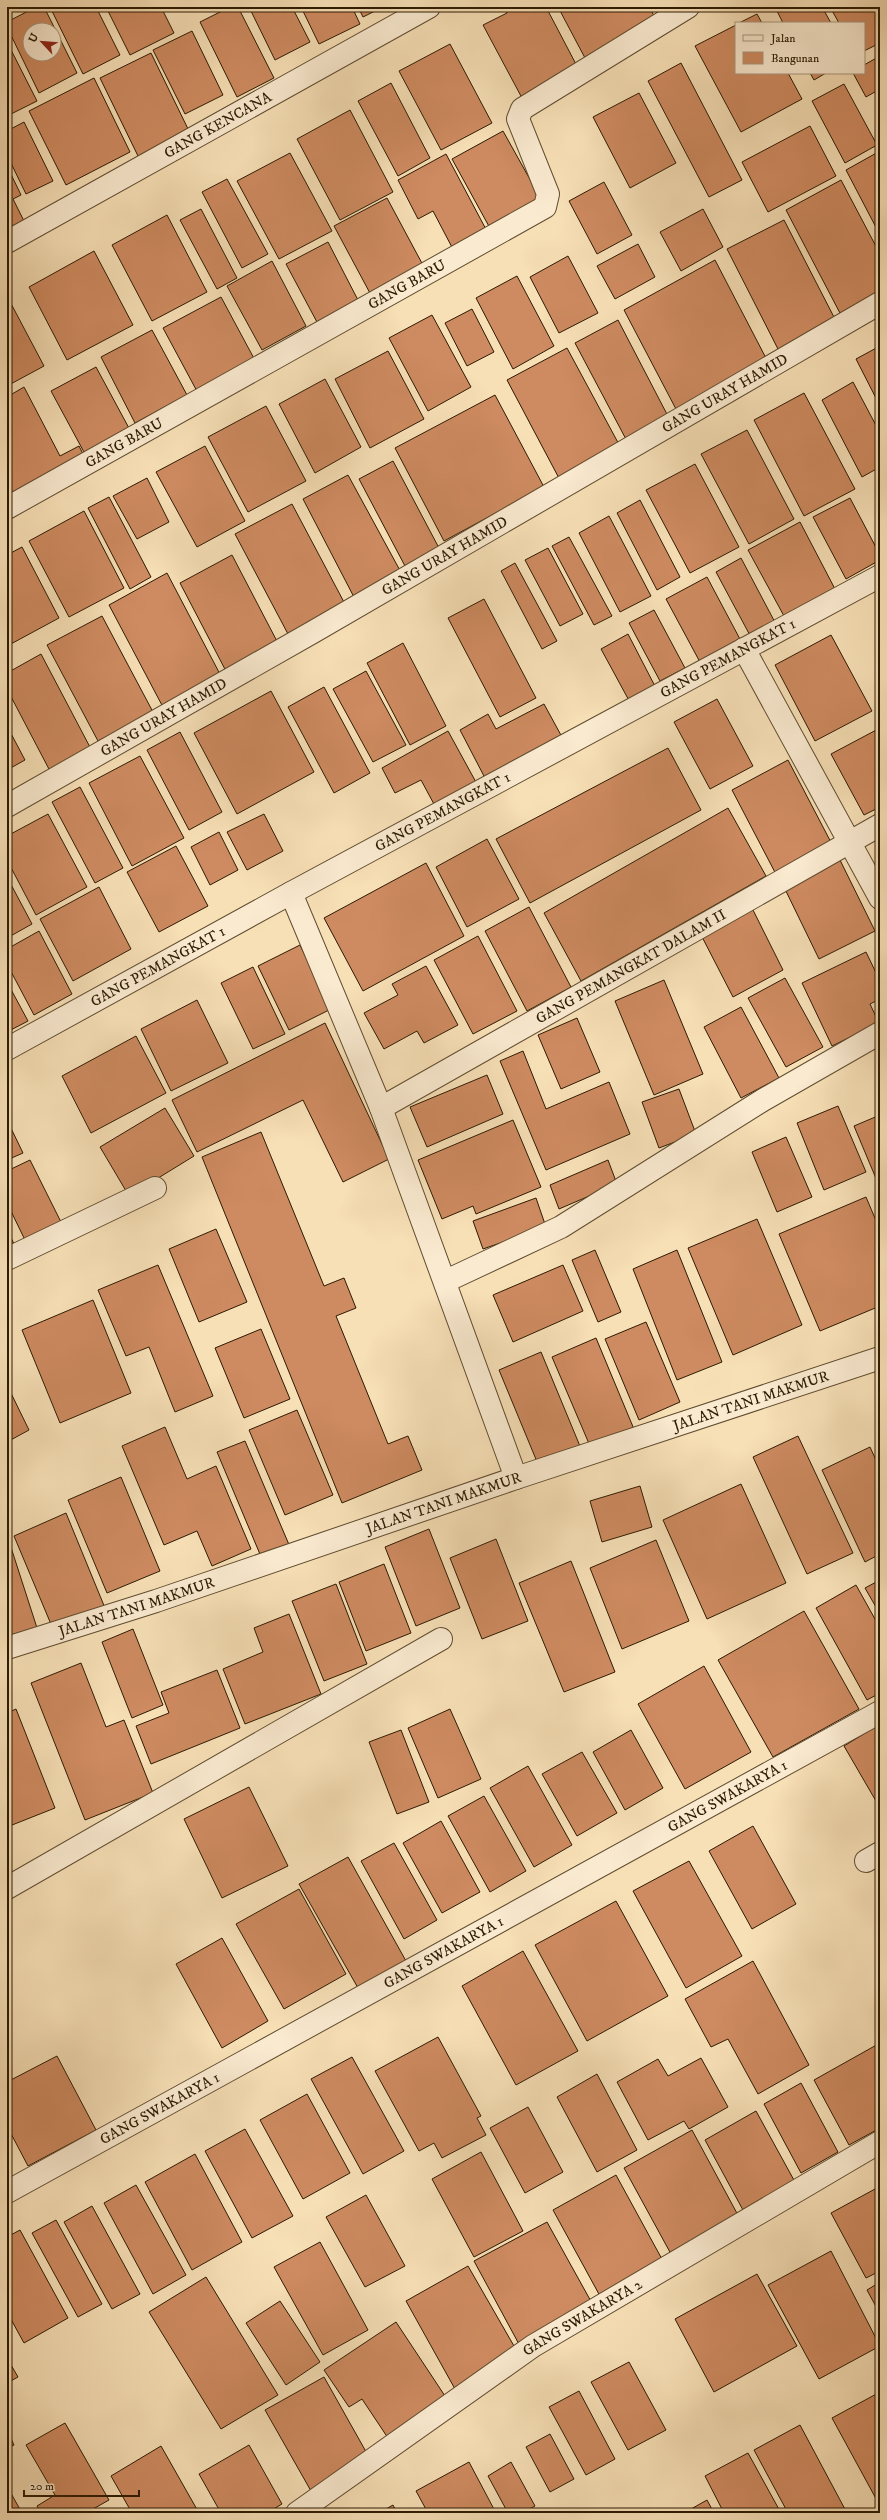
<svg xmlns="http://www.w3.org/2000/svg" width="887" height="2520" viewBox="0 0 887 2520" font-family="'IM FELL DW Pica',serif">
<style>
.building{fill:#ce8a60;stroke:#2c1b02;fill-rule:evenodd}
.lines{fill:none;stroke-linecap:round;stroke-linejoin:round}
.minor-casing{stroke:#5f4c2f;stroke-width:24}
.minor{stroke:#faead0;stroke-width:22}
.labels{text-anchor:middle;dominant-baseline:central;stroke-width:3;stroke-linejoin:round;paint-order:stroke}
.street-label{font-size:15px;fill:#2c1b02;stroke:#faead0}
</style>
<rect width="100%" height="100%" fill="#f7dfb6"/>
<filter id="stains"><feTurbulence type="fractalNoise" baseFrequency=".005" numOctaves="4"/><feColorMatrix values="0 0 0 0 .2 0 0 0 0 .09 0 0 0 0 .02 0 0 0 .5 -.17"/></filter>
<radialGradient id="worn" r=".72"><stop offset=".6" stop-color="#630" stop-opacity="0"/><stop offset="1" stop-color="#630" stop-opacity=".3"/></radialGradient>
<g class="building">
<path d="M36 7H44L77 73 39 93 7 27V22ZM30 30H54V54H30Z"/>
<path d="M50 7H96L120 55 83 74Z"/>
<path d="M106 7H161L174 33 130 55Z"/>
<path d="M230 7H238L274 78 237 97 200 22Z"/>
<path d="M249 7H292L310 42 275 60Z"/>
<path d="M301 7H352L360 24 319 44Z"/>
<path d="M358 7H383L363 17Z"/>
<path d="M504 7H546L578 68 522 98 483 25 507 13Z"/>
<path d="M558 7H649L656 19 585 58Z"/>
<path d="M775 7H822L831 23H783Z"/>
<path d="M830 7H873L880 21V43L864 51V23H839Z"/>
<path d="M757 14 762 23H739Z"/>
<path d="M736 25V73H788L802 99 741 132 695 46Z"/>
<path d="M192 31 223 95 185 114 153 50Z"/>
<path d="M7 42 37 101 11 114 7 105Z"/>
<path d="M450 44 492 123 441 150 399 71Z"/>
<path d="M151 53 190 133 139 158 100 78Z"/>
<path d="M880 56V89L866 97 853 73H864V65Z"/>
<path d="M681 63 742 180 709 197 648 81Z"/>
<path d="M810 73H826L814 80Z"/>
<path d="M94 78 130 152 66 185 29 111Z"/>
<path d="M391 83 430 158 398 176 358 101Z"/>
<path d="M844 84 877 145 845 163 812 101Z"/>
<path d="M639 93 676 163 630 188 593 117Z"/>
<path d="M350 110 393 192 340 220 297 139Z"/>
<path d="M24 122 53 181 26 194 7 155V131Z"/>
<path d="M810 126 836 176 768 212 742 162Z"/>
<path d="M503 131 542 201 491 230 452 159Z"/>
<path d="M880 151V235L846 170Z"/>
<path d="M290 153 332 231 279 259 237 181Z"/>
<path d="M446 154 489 235 455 253 433 211 418 219 398 180Z"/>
<path d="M7 166 21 195 13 199 24 221 7 229Z"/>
<path d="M227 179 268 254 242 268 202 192Z"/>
<path d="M841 180 880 254V293L841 315 786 210Z"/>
<path d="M604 182 632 235 597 254 569 201Z"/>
<path d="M387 198 424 267 371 295 334 226Z"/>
<path d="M201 209 237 278 217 289 180 220Z"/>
<path d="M703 209 723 247 681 271 660 232Z"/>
<path d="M167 215 207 292 152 321 112 245Z"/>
<path d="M784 220 836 321 779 351 727 249Z"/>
<path d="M328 242 359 302 318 324 286 264Z"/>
<path d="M638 244 655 277 615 299 597 266Z"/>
<path d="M94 251 133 325 67 360 29 287Z"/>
<path d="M568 256 598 313 559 333 530 277Z"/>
<path d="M715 260 768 362 677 411 624 310Z"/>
<path d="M272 261 306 326 262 350 227 286Z"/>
<path d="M517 276 554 346 513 369 476 298Z"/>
<path d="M7 296 44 366 7 386Z"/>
<path d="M221 297 257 364 199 395 163 328Z"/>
<path d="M472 309 494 352 467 366 445 323Z"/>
<path d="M432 315 471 387 428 411 389 338Z"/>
<path d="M618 320 670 420 628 443 575 343Z"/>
<path d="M152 330 187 395 135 423 101 357Z"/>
<path d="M880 346V406L856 359Z"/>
<path d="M567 348 622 450 561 482 507 380Z"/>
<path d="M388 351 424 419 370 448 335 379Z"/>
<path d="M96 367 130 430 85 454 51 391Z"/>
<path d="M325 379 361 447 315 473 279 404Z"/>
<path d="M853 382 880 433V467L862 477 822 400Z"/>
<path d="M24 387 60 456 79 446 86 460 7 496V397Z"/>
<path d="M804 393 855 489 804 516 754 420Z"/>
<path d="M495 395 544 487 444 541 395 448Z"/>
<path d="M266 406 306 481 248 512 208 437Z"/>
<path d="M747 430 794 519 749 544 701 454Z"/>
<path d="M205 446 245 521 197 547 156 472Z"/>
<path d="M393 461 439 548 405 566 359 479Z"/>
<path d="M695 464 739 547 690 573 646 490Z"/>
<path d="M348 475 403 576 356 601 303 499Z"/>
<path d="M147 478 169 522 137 539 113 496Z"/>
<path d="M109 497 151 577 130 589 88 508Z"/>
<path d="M850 498 880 555V560L846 579 813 517Z"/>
<path d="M640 500 680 577 657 590 617 513Z"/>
<path d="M292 504 345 604 288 634 235 534Z"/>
<path d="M84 511 124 588 69 617 29 541Z"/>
<path d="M609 516 651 596 620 612 579 533Z"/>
<path d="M800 522 835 589 784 616 748 550Z"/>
<path d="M569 537 612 616 594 625 552 546Z"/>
<path d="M22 547 59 618 9 645 7 640V555Z"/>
<path d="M548 548 583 614 560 626 525 560Z"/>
<path d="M232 555 280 647 228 675 180 583Z"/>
<path d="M741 558 778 628 753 641 716 572Z"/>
<path d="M515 563 557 641 542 649 501 571Z"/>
<path d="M167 573 222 678 164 709 109 605Z"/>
<path d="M707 577 741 641 701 664 666 599Z"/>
<path d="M484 599 536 698 500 717 448 618Z"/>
<path d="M654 610 685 668 660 681 629 623Z"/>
<path d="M102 616 153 712 98 741 47 645Z"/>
<path d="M628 634 658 692 632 706 601 649Z"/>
<path d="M831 635 872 711 815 741 775 665Z"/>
<path d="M403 643 446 726 410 745 367 663Z"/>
<path d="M41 654 91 749 50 771 7 689V673Z"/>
<path d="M366 671 406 745 373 762 333 689Z"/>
<path d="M324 687 370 773 334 793 288 707Z"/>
<path d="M271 691 314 772 237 814 194 733Z"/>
<path d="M717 699 753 766 710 789 674 722Z"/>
<path d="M544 704 562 737 485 778 460 730 488 714 496 729Z"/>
<path d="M7 726 25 760 7 770Z"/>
<path d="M880 728V807L864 815 831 754Z"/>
<path d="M448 731 477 784 435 806 421 780 395 793 382 768Z"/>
<path d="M180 732 222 812 189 830 147 750Z"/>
<path d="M668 748 701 810 530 903 496 839Z"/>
<path d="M140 756 184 838 132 866 89 783Z"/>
<path d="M788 760 835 850 779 880 732 790Z"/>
<path d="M80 787 123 868 95 883 52 802Z"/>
<path d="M728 808 766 876 581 981 544 913Z"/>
<path d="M48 814 87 887 36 915 7 860V836Z"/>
<path d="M264 814 283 851 247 870 227 832Z"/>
<path d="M219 832 238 870 210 885 191 847Z"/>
<path d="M487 839 519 899 467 927 436 867Z"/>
<path d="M176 846 208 906 159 932 127 872Z"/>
<path d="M839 858 875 931 819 959 783 885Z"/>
<path d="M426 863 464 936 363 991 324 918Z"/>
<path d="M7 877 32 924 7 938Z"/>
<path d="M99 887 131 949 73 981 40 919Z"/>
<path d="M751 906 783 970 733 997 700 933Z"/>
<path d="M529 907 571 987 527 1011 485 931Z"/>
<path d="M39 931 72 994 34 1015 7 964V949Z"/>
<path d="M478 936 517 1011 473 1034 434 960Z"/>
<path d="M300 945 331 1009 289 1030 258 966Z"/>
<path d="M866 952 880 981V999L870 1004 879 1023 832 1046 802 983Z"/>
<path d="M426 966 458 1025 424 1043 417 1031 384 1049 364 1013 398 995 392 984Z"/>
<path d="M253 967 285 1034 253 1049 221 983Z"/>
<path d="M785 978 823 1047 786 1067 748 998Z"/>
<path d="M664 980 703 1074 654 1095 615 1001Z"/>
<path d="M7 982 28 1021 7 1032Z"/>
<path d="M197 1000 228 1063 171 1091 141 1029Z"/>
<path d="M741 1007 779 1078 741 1098 704 1027Z"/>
<path d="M577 1018 600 1072 561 1089 538 1035Z"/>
<path d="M325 1023 389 1159 343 1182 303 1100 197 1152 172 1100Z"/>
<path d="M136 1036 166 1093 91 1133 62 1076Z"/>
<path d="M523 1051 546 1109 609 1082 630 1134 546 1170 500 1061Z"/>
<path d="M487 1075 503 1114 427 1147 410 1107Z"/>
<path d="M679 1089 696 1134 659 1148 642 1102Z"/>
<path d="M838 1106 866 1172 824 1190 797 1123Z"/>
<path d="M165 1108 194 1156 129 1196 100 1147Z"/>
<path d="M880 1115V1188L854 1126Z"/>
<path d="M7 1120 23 1153 7 1160Z"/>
<path d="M513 1120 541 1187 476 1214 473 1206 442 1219 418 1160Z"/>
<path d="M261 1132 324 1286 344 1278 356 1308 336 1316 388 1444 408 1436 422 1470 342 1503 202 1157Z"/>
<path d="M786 1137 812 1197 777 1212 752 1152Z"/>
<path d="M30 1160 61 1222 25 1240 7 1203V1171Z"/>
<path d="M608 1160 617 1184 559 1209 550 1185Z"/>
<path d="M866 1197 880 1230V1306L820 1331 779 1234Z"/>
<path d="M536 1198 546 1227 483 1249 473 1221Z"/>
<path d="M757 1219 802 1325 733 1355 688 1248Z"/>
<path d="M7 1229 14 1244 7 1248Z"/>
<path d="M216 1229 247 1302 199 1322 169 1249Z"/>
<path d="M595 1250 621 1312 598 1322 572 1260Z"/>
<path d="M677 1250 722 1362 677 1380 633 1269Z"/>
<path d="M158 1265 213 1396 175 1412 149 1347 126 1356 98 1290Z"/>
<path d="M563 1265 583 1311 513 1342 493 1295Z"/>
<path d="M93 1300 131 1393 60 1423 22 1330Z"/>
<path d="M646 1322 680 1402 639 1420 605 1339Z"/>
<path d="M261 1329 290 1399 244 1418 215 1348Z"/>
<path d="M596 1338 636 1434 593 1453 552 1357Z"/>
<path d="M541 1352 582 1451 540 1469 499 1370Z"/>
<path d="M7 1385 29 1430 7 1442Z"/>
<path d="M297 1410 333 1495 285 1515 249 1430Z"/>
<path d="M165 1427 187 1479 216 1466 251 1549 212 1566 197 1531 164 1545 122 1446Z"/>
<path d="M798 1436 853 1553 807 1574 753 1457Z"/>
<path d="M245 1441 290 1547 262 1559 217 1452Z"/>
<path d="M870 1447 880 1469V1554L865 1562 822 1470Z"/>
<path d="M121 1477 160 1571 107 1593 68 1500Z"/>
<path d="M741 1484 786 1583 707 1619 663 1520Z"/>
<path d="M640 1486 652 1527 602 1542 590 1501Z"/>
<path d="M66 1513 105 1608 53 1629 14 1536Z"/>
<path d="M429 1529 460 1608 416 1626 385 1547Z"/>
<path d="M7 1535 38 1631 7 1642Z"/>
<path d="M496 1539 528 1621 482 1639 450 1558Z"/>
<path d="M656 1540 689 1621 622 1649 590 1568Z"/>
<path d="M571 1561 615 1672 564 1692 519 1583Z"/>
<path d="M384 1564 411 1633 366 1651 339 1582Z"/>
<path d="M880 1580V1614L865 1588Z"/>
<path d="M336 1584 367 1664 324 1681 292 1601Z"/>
<path d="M856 1585 880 1628V1693L867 1700 816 1608Z"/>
<path d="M804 1611 859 1709 773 1757 718 1660Z"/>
<path d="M289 1614 321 1694 245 1724 223 1669 263 1652 254 1628Z"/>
<path d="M133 1629 163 1705 132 1718 102 1642Z"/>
<path d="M81 1663 106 1727 124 1720 153 1793 85 1820 31 1683Z"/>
<path d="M704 1666 751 1752 685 1789 638 1704Z"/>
<path d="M217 1670 240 1728 151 1764 136 1726 169 1713 161 1692Z"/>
<path d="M16 1709 55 1808 7 1827V1713Z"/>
<path d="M450 1709 481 1779 438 1798 408 1728Z"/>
<path d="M880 1724V1808L844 1746Z"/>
<path d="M401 1730 429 1802 397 1814 369 1742Z"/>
<path d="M631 1730 663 1788 625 1810 593 1752Z"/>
<path d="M582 1752 617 1813 577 1836 542 1774Z"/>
<path d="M528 1766 572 1845 534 1867 490 1788Z"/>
<path d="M249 1787 288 1866 222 1898 184 1819Z"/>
<path d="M484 1796 526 1871 490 1892 448 1816Z"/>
<path d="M441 1821 480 1892 442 1913 403 1843Z"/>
<path d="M753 1826 796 1904 752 1929 709 1851Z"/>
<path d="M394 1843 437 1920 404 1939 361 1861Z"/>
<path d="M348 1857 406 1961 358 1988 299 1884Z"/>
<path d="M689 1861 742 1956 686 1988 633 1891Z"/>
<path d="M299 1889 346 1974 284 2009 236 1924Z"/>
<path d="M616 1901 668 1996 587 2041 535 1945Z"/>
<path d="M222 1938 268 2021 222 2048 176 1964Z"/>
<path d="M523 1951 578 2051 516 2085 462 1986Z"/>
<path d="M753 1961 809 2065 758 2094 728 2039 711 2047 685 1999Z"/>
<path d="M438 2037 481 2116 477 2118 486 2135 442 2158 434 2143 419 2151 375 2071Z"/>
<path d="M880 2043V2128L849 2145 814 2080Z"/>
<path d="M57 2056 96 2130 28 2166 7 2126V2082Z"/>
<path d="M352 2057 404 2151 363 2174 311 2079Z"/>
<path d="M701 2058 728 2107 689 2129 684 2121 648 2140 617 2082 658 2059 668 2076Z"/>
<path d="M597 2074 637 2150 597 2172 557 2097Z"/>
<path d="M801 2083 838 2152 801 2173 764 2104Z"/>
<path d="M307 2094 350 2173 303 2199 260 2120Z"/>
<path d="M528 2107 563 2172 525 2193 490 2128Z"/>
<path d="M756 2111 795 2182 743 2210 705 2140Z"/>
<path d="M245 2129 293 2216 252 2238 205 2151Z"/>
<path d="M692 2130 739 2217 671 2254 624 2168Z"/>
<path d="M481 2152 523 2231 474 2257 432 2179Z"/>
<path d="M195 2154 242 2242 192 2270 145 2182Z"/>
<path d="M616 2175 663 2261 600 2296 553 2210Z"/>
<path d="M136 2185 186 2275 153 2294 104 2203Z"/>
<path d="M875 2189 880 2199V2271L866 2278 831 2213Z"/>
<path d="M366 2195 405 2266 365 2287 326 2217Z"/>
<path d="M92 2206 140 2294 112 2309 64 2222Z"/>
<path d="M56 2220 102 2304 78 2317 32 2233Z"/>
<path d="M547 2222 593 2305 520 2346 474 2261Z"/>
<path d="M20 2230 68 2318 24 2343 7 2312V2237Z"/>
<path d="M320 2242 368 2330 323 2355 274 2267Z"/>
<path d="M831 2251 880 2346 819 2379 768 2285Z"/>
<path d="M468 2266 518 2353 455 2389 406 2301Z"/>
<path d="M757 2274 797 2346 714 2392 675 2319Z"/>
<path d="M206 2277 278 2395 221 2429 149 2312Z"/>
<path d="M880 2282V2314L867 2290Z"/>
<path d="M280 2301 320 2362 286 2385 246 2323Z"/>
<path d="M396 2322 447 2399 388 2438 362 2399 349 2407 324 2370Z"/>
<path d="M7 2358 18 2377 7 2383Z"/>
<path d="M629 2362 666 2430 628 2450 591 2382Z"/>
<path d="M324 2377 369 2457 311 2491 265 2410Z"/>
<path d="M579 2391 615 2459 586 2475 549 2407Z"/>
<path d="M880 2392V2506L832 2418Z"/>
<path d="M65 2423 109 2500 86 2513H41L37 2506 55 2495 26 2445Z"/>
<path d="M800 2425 847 2513H788L754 2450Z"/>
<path d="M7 2430 14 2445 7 2448Z"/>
<path d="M550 2434 574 2479 550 2492 526 2447Z"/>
<path d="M249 2445 282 2504 267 2513H221L199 2474Z"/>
<path d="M161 2446 199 2513H132L111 2476Z"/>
<path d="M748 2453 781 2513H724L705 2476Z"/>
<path d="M469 2462 496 2513H428L416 2491Z"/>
<path d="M511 2462 535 2506 522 2513H508L488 2476Z"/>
<path d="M8 2488 22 2513H7Z"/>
<path d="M707 2500 714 2513H684Z"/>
<path d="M393 2505 397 2513H379Z"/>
</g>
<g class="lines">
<defs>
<g id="minor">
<path id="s1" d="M7 242 429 7"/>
<path id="s2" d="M7 508 545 207 548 194 518 119 522 109 688 7"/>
<path d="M744 649 880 898"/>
<path id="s3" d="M7 806 313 632 880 303"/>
<path d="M291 893 381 1108 516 1478"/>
<path id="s4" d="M7 1049 291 893 880 576"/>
<path id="s5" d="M381 1108 880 825"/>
<path d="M7 1259 155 1188"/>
<path d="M446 1281 561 1227 763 1100 880 1033"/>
<path id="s6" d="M7 1648 156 1601 516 1478 880 1358"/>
<path d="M866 1861 880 1853"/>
<path d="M7 1888 441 1639"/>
<path id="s7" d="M7 2192 880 1712"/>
<path id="s8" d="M297 2513 533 2346 880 2142"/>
</g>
</defs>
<use href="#minor" class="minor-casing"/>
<use href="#minor" class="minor"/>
</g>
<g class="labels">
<g class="street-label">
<text stroke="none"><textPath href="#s1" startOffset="241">GANG KENCANA</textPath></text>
<text stroke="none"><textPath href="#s2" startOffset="458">GANG BARU</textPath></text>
<text stroke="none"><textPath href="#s3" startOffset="828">GANG URAY HAMID</textPath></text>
<text stroke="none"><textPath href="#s2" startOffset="134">GANG BARU</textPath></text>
<text stroke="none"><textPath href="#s3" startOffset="504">GANG URAY HAMID</textPath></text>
<text stroke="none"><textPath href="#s4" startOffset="820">GANG PEMANGKAT 1</textPath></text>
<text stroke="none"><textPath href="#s3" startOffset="180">GANG URAY HAMID</textPath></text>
<text stroke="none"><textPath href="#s4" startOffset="496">GANG PEMANGKAT 1</textPath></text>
<text stroke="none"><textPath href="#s4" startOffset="172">GANG PEMANGKAT 1</textPath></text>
<text stroke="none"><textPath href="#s5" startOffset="287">GANG PEMANGKAT DALAM II</textPath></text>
<text stroke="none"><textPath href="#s6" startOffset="784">JALAN TANI MAKMUR</textPath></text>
<text stroke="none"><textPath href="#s6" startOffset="460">JALAN TANI MAKMUR</textPath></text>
<text stroke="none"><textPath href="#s6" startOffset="136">JALAN TANI MAKMUR</textPath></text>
<text stroke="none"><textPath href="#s7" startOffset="822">GANG SWAKARYA 1</textPath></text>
<text stroke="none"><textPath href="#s7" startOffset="498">GANG SWAKARYA 1</textPath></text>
<text stroke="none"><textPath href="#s7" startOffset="174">GANG SWAKARYA 1</textPath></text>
<text stroke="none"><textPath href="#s8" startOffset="346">GANG SWAKARYA 2</textPath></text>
</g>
</g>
<rect width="887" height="2520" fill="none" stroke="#f7dfb6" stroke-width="24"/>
<rect x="8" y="8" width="871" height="2504" fill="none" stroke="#2c1b02" stroke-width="2"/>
<rect x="12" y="12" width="863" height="2496" fill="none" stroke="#2c1b02"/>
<rect x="735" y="22" width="130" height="52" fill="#faead0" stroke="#a8977e"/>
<rect x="743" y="35" width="20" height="6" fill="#faead0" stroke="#a8977e"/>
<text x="771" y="42" font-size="12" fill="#2c1b02">Jalan</text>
<rect x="743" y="52" width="20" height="12" fill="#ce8a60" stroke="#a8977e"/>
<text x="771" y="62" font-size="12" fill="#2c1b02">Bangunan</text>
<g transform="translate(42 42) rotate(296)"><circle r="19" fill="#faead0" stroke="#a8977e"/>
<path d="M0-3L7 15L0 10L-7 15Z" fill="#8f2418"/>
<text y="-6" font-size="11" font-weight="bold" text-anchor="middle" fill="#2c1b02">U</text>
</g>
<path d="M24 2490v6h115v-6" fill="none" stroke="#2c1b02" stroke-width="2"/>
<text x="30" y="2490" font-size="12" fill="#2c1b02" stroke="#faead0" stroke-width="3" paint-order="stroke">20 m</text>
<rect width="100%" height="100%" filter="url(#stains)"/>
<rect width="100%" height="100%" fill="url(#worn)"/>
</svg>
